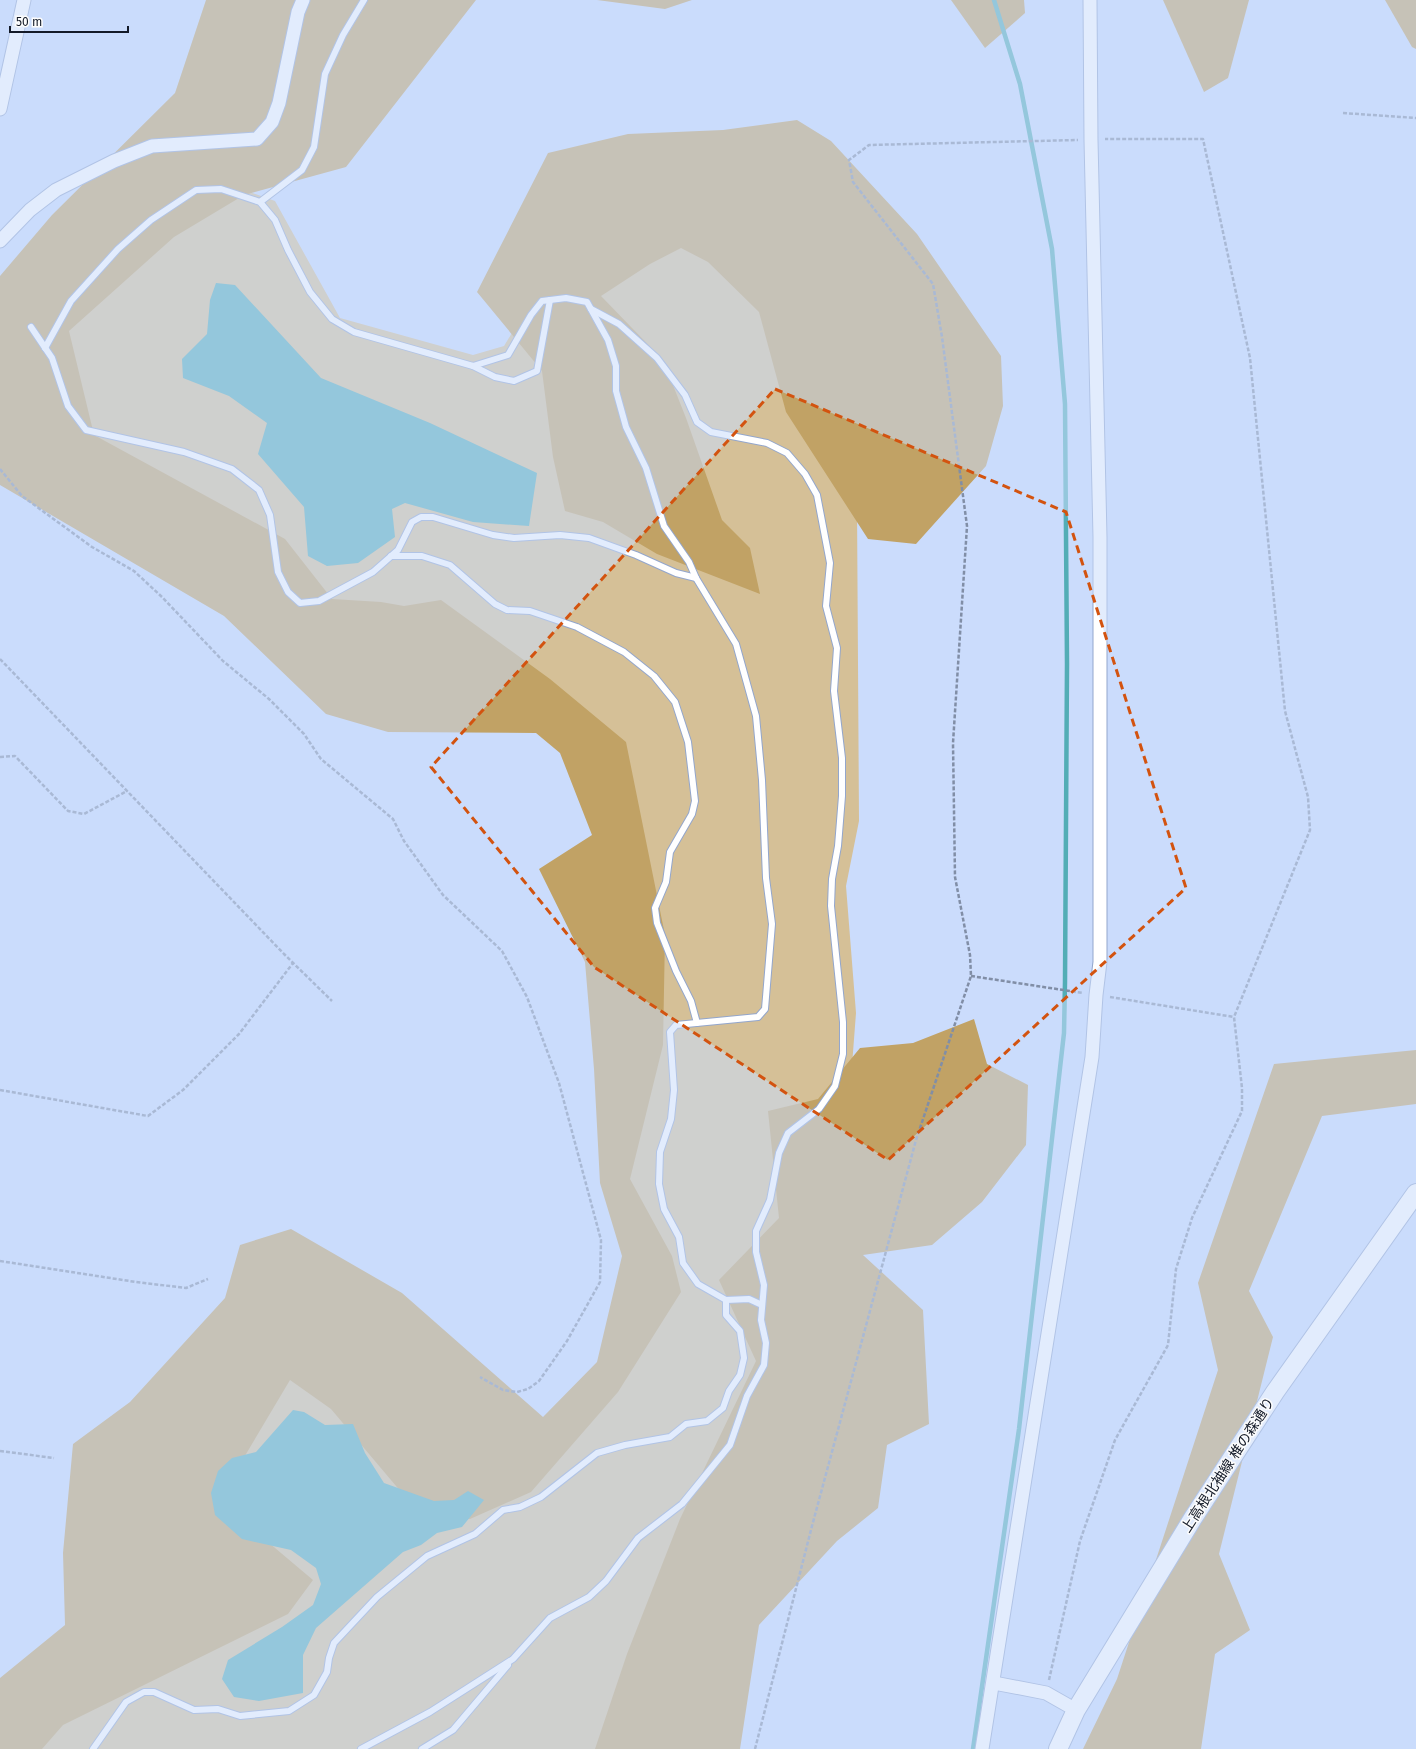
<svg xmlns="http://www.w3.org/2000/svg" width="1416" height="1749" viewBox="0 0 1416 1749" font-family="'Fira Sans','Noto Sans JP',sans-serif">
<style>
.green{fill:#d5c097}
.forest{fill:#c1a265}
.water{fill:#52adb6}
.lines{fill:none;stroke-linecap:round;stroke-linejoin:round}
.stream{stroke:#52adb6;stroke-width:4.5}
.service-casing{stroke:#93a6cc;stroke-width:8}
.minor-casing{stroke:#93a6cc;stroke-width:15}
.secondary-casing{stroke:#93a6cc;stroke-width:20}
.path{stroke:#818ea6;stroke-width:2.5;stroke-dasharray:4 2;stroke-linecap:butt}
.service{stroke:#fff;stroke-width:6}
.minor{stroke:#fff;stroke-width:13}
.secondary{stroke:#fff;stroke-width:18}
.marked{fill:none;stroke:#d3530f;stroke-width:3;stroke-dasharray:8 5;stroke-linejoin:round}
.labels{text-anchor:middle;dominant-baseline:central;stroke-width:3;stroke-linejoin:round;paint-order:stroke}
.street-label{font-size:14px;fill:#131a28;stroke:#fcfcfc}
</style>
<rect width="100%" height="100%" fill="#cbdcfc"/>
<path class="green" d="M205 176 275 201 340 318 473 355 504 346 538 290 676 241 710 252 765 312 857 506 859 821 846 886 856 1013 846 1144 640 1749H2L194 1488 286 1339 525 1460 616 1363 646 1270 613 1155 593 754 375 638 53 432 27 330Z"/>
<g class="forest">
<path d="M206 0H476L346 167 244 195 174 237 69 331 94 435 285 539 332 599 381 602 404 606 441 600 550 679 626 742 665 935 663 1045 630 1179 672 1256 681 1292 618 1392 531 1492 470 1519 418 1512 331 1409 290 1380 224 1491 237 1516 313 1580 288 1614 63 1725 42 1749H0V1678L65 1625 63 1553 73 1444 130 1402 225 1298 240 1245 291 1229 402 1293 543 1417 597 1362 622 1256 600 1183 594 1069 585 962 539 869 592 835 560 753 536 733 388 732 326 714 224 616 0 485V276L52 215 175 93Z"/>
<path d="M597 0H692L665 9Z"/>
<path d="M951 0H1024L1025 13 985 48Z"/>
<path d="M1163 0H1249L1228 78 1204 92Z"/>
<path d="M1385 0H1416V49L1412 47Z"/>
<path d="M797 120 831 141 917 234 1001 356 1003 406 986 466 916 544 868 539 786 412 759 312 708 262 681 248 650 264 601 296 663 360 686 418 722 520 750 548 760 594 657 554 603 522 565 511 553 457 542 371 477 292 548 153 628 134 723 130Z"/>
<path d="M974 1019 987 1064 1028 1085 1026 1145 982 1202 932 1245 863 1255 923 1310 929 1424 887 1445 878 1508 837 1541 759 1625 740 1749H595L627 1654 680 1519 756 1361 719 1280 779 1218 768 1111 818 1099 860 1048 913 1043Z"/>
<path d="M1416 1050V1104L1322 1116 1249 1291 1273 1337 1219 1554 1250 1630 1215 1654 1201 1749H1083L1117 1679 1218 1370 1198 1283 1274 1064Z"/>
</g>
<g class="water">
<path d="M216 283 235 285 321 378 430 423 537 473 529 526 473 522 405 503 392 509 395 537 358 563 327 566 308 556 304 507 258 454 267 423 229 396 183 378 182 359 207 334 210 300Z"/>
<path d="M293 1410 304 1412 325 1425 353 1424 365 1453 384 1483 434 1501 454 1500 468 1491 484 1500 462 1527 437 1533 421 1545 403 1552 316 1628 303 1655V1693L259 1701 234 1697 222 1679 228 1660 282 1627 313 1605 321 1584 316 1568 291 1550 242 1539 215 1515 211 1493 218 1471 232 1458 256 1452Z"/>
</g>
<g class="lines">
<path class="stream" d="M973 1749 1019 1429 1064 1033 1065 982 1067 664 1065 404 1052 249 1020 84 994 0"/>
<defs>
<g id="service">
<path d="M260 202 302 170 314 147 325 74 343 35 364 0"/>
<path d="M31 327 52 358 68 406 86 430 184 452 232 469 259 490 270 515 278 572 288 592 300 603 319 601 373 572 398 550 412 522 421 517H433L493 535 514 538 560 535 589 538 636 555 676 573 696 578 736 644 756 716 762 780 766 878 772 924 765 1009 758 1017 676 1025 670 1032 674 1090 671 1119 660 1152 659 1184 664 1209 679 1237 683 1263 698 1284 726 1300V1315L740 1331 744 1358 740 1375 729 1391 723 1408 707 1421 686 1424 670 1437 625 1445 597 1453 541 1497 520 1507 503 1510 475 1534 427 1556 377 1597 334 1643 329 1658 327 1672 314 1695 289 1711 240 1716 218 1709 194 1710 154 1692H144L126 1702 93 1749"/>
<path d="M45 348 71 301 118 249 151 220 196 190 221 189 260 202 275 220 288 250 310 292 332 319 354 332 473 366 508 355 531 315 542 301 566 298 587 302 608 340 616 366V391L626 427 646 468 664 526 689 562 696 578"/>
<path d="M473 366 495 377 514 381 537 371 550 300"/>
<path d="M391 556H422L450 565 495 604 507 610 530 611 577 627 624 652 654 676 675 702 688 742 695 801 692 814 670 852 666 882 655 908 657 923 676 971 691 1001 697 1023"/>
<path d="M726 1300 749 1299 762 1305"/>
<path d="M361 1749 430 1712 513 1659 550 1618 589 1597 606 1581 638 1538 682 1504 730 1445 747 1396 764 1365 766 1343 761 1320 764 1285 756 1252V1231L770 1200 779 1153 788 1133 819 1109 835 1086 843 1054V1022L831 906 832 879 838 846 842 796V758L834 691 837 648 826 606 830 563 817 495 805 474 787 453 767 443 711 432 697 422 685 395 657 358 619 324 591 309"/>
<path d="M422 1749 453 1730 508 1665"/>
</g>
<g id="minor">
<path d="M0 109 24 0"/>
<path d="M0 241 30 210 56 190 114 161 152 146 257 139 272 122 279 103 298 12 303 0"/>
<path d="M994 1683 1046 1693 1076 1710"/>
<path d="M982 1749 1092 1057 1096 995 1100 962V537L1091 140 1090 0"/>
</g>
<path id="secondary" d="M1058 1749 1076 1710 1193 1518 1275 1392 1416 1193"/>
</defs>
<use href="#service" class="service-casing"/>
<use href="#minor" class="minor-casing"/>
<use href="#secondary" class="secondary-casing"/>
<g class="path">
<path d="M1343 113 1416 118"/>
<path d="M0 469 22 496 92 547 134 571 162 597 223 661 269 699 304 734 321 759 393 819 404 841 443 895 502 951 527 997 559 1083 601 1240 600 1282 567 1341 539 1381 528 1389 517 1392 503 1390 480 1377"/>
<path d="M0 659 284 954 332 1001"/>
<path d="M0 757 15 756 68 811 84 814 127 791"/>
<path d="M971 976 1083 993"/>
<path d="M1110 997 1234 1017"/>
<path d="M0 1090 148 1116 183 1090 239 1034 293 963"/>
<path d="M0 1261 136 1282 186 1288 208 1279"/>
<path d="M0 1451 54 1458"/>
<path d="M1049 1680 1080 1541 1115 1440 1168 1345 1176 1269 1192 1218 1242 1111V1088L1234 1017 1310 830 1308 797 1285 711 1250 358 1203 139H1105"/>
<path d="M755 1749 812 1526 916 1140 971 976 970 955 955 877 953 743 967 526 942 337 933 284 853 182 849 160 869 145 1078 140"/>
</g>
<use href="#service" class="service"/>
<use href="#minor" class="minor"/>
<use href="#secondary" class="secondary"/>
</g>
<path d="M0 0H1416V1749H0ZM775 389 1066 512 1186 888 888 1160 594 967 431 767Z" fill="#cbdcfc" fill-opacity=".55" fill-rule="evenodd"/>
<path class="marked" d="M775 389 1066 512 1186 888 888 1160 594 967 431 767Z"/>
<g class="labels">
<g class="street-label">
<text transform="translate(1228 1465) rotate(-57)">上高根北袖線 椎の森通り</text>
</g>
</g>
<path d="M10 26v6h118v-6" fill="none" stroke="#131a28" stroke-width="2"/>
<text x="16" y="26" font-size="12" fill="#131a28" stroke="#fcfcfc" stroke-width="3" paint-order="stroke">50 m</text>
</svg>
